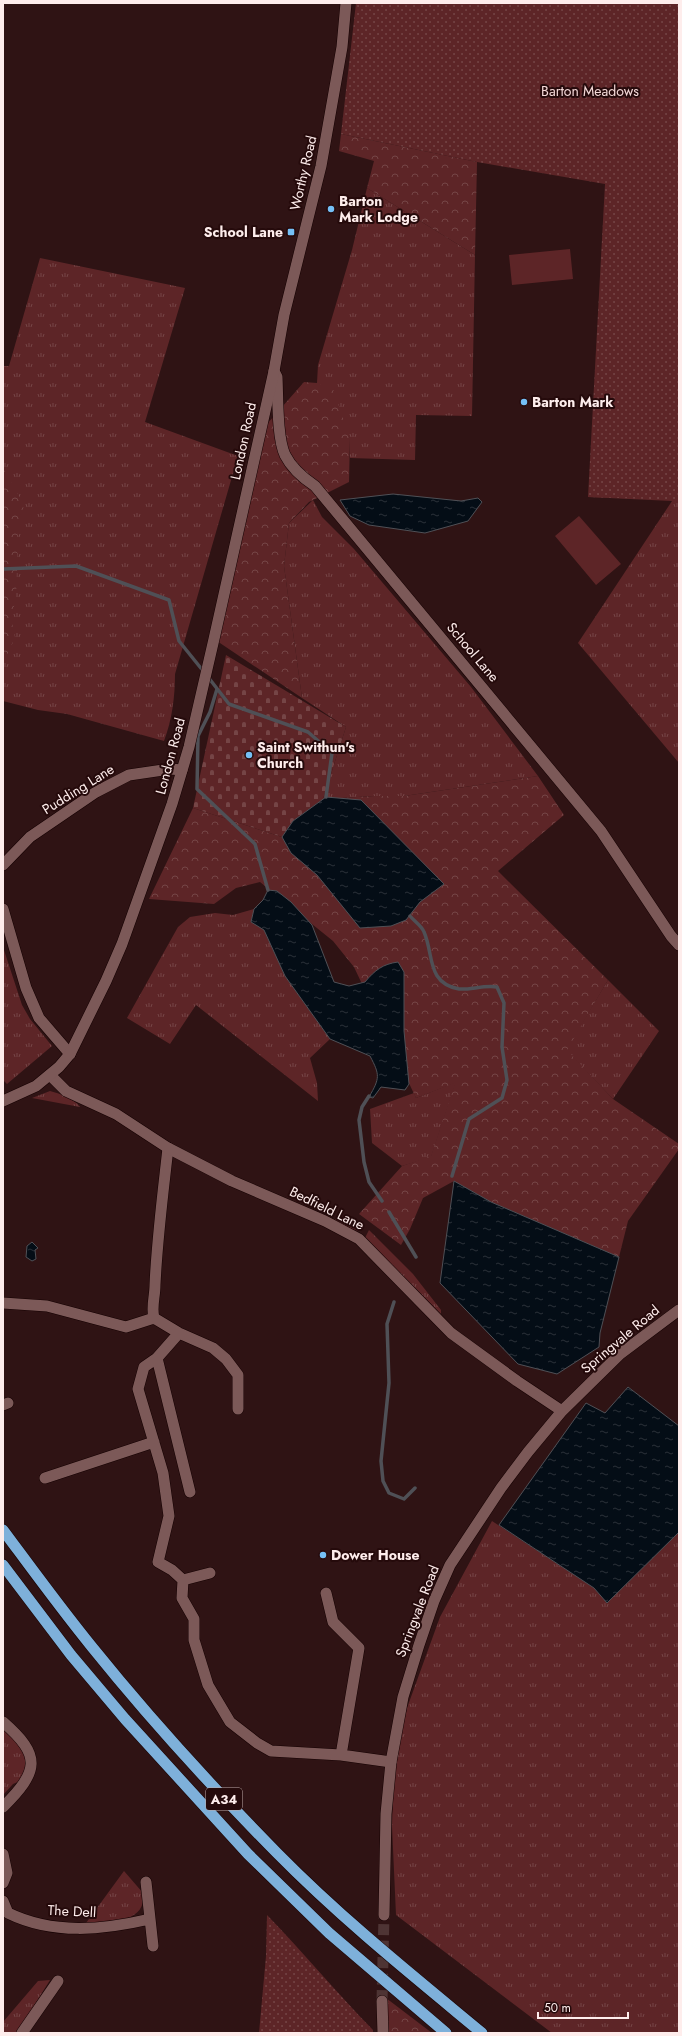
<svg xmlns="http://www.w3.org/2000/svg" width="682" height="2036" font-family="Jost,sans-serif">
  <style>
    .grass { fill: url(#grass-tufts) }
    .forest { fill: url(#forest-crowns) }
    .cemetery { fill: url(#cemetery-stones) }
    .park { fill: url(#park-dots) }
    .pitch { fill: #5d2527 }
    .water { fill: url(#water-ripples); stroke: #4f5056 }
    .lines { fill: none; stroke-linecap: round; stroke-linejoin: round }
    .stream { stroke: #4f5056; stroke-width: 3.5 }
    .tertiary-tunnel { stroke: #4e3434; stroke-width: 11; stroke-dasharray: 11 5.5; stroke-linecap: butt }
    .minor-casing { stroke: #150102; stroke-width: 12 }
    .tertiary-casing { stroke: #150102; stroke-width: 12 }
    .secondary-casing { stroke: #150102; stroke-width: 12 }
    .trunk-casing { stroke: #150102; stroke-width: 12 }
    .minor { stroke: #7c5958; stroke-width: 11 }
    .tertiary { stroke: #7c5958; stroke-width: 11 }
    .secondary { stroke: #7c5958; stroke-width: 11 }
    .trunk { stroke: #7eb0da; stroke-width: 11 }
    .poi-dot { fill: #75c0f6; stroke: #250a0b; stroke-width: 1.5 }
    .labels { text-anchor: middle; stroke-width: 4; stroke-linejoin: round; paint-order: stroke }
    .shield { fill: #250a0b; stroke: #bda9a8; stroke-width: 1 }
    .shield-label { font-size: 13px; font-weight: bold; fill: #feedec }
    .park-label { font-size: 14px; fill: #f4d9d8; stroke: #250a0b }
    .street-label { font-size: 14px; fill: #feedec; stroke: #250a0b }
    .poi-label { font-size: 14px; font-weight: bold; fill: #feedec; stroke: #250a0b; text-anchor: start }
  </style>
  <defs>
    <pattern id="grass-tufts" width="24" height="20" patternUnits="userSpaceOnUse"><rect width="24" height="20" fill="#5d2527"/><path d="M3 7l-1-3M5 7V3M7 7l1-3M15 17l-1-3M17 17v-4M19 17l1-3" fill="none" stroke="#754546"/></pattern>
    <pattern id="forest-crowns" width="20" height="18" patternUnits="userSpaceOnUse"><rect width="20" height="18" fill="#5d2527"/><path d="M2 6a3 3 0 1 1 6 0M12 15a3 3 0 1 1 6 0" fill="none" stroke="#754546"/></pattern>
    <pattern id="cemetery-stones" width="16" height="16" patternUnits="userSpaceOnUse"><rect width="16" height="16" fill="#5d2527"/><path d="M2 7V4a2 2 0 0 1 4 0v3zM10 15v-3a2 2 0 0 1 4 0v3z" fill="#754546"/></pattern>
    <pattern id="park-dots" width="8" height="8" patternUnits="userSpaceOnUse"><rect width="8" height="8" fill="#5d2527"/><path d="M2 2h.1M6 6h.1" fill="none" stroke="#754546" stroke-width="1.8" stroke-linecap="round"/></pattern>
    <pattern id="water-ripples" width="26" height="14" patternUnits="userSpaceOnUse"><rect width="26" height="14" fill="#040d16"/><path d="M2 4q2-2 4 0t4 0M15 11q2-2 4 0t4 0" fill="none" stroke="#2a3138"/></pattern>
  </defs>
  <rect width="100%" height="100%" fill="#2f1314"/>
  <path class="grass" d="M 367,188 L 475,255 L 472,416 L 416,415 L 415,460 L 350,458 L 350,438 L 317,383 L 318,365 L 352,250 Z
    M 679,257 L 679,763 L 578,643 L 672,501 L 588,497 Z
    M 40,258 L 185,288 L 145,422 L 238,456 L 175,674 C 175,697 172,720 164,741 L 67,714 L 38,710 L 3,701 L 3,366 L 9,366 Z
    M 313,500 L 322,517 L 354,549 L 471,687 L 538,776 L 404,796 L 375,796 L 323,799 L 346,727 L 302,698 L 284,566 L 289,523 Z
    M 254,909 L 251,922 L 264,930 L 285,976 L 330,1039 L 310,1058 L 317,1083 L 318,1101 L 196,1005 L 170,1044 L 127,1018 L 178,927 L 190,917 L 215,913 L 233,915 Z
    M 3,947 L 22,1005 L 30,1019 L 52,1046 L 7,1084 L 3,1080 Z
    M 608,980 L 659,1031 L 613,1099 L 566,1050 Z
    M 456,1082 L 431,1157 L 402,1166 L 372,1143 L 370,1109 L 414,1093 L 416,1098 Z
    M 50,1091 C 61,1094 73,1098 80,1107 L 32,1098 Z
    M 337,1218 L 356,1221 L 363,1224 L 358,1231 L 333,1221 Z
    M 369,1230 L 413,1274 L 441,1310 L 441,1314 L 365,1238 Z
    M 492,1521 L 594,1588 L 607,1602 L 679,1532 L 679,2033 L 552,2033 L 396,1915 L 392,1826 L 394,1768 L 407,1708 L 440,1617 Z
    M 3,1730 C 22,1748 33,1754 20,1781 L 13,1784 L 3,1795 Z
    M 124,1871 L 143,1893 C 147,1924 108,1922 86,1923 Z
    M 50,1980 L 17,2033 L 3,2033 L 3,2022 L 38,1981 Z"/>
  <path class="forest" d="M 341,134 L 477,162 L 475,255 L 367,188 L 374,161 L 339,151 Z
    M 304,382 L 317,383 L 333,389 L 350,438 L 349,482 L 309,502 L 289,523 L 284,566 L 302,698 L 214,639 L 260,432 Z
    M 3,468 L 24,505 L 18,526 L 16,599 L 11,617 L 15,638 L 7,655 L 3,655 Z
    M 538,776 L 564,815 L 498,871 L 608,980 L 567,1050 L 613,1099 L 679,1144 L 679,1149 L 628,1221 L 619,1257 L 491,1202 L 454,1181 L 423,1198 L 410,1229 L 401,1245 L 359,1214 L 402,1166 L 431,1156 L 455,1083 L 416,1098 L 354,967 L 333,941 L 260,882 L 236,888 L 214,904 L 149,899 L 193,808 L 282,837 L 323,799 L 375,796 L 404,796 Z
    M 386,1998 L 432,2033 L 389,2033 Z"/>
  <path class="cemetery" d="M 226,655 L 346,727 L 323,799 L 293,821 L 282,837 L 193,808 Z"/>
  <path class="park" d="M 356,3 L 679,3 L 679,500 L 588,497 L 605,184 L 477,162 L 341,134 Z
    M 267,1915 C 303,1952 336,1992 373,2030 L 373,2033 L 259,2033 L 266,1956 Z"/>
  <path class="pitch" d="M 570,249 L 573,279 L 512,285 L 509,255 Z
    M 579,516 L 621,564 L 596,585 L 555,536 Z"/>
  <path class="water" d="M 393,494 L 461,501 L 478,498 L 482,502 L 468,521 L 425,533 L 369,525 L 350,516 L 340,500 Z
    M 326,797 L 361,800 L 444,884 L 420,902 L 406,920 L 391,926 L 360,928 L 317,875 L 291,853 L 282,837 L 293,821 Z
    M 268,890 L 277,891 L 291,902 L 312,925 L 334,982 L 349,986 L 365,982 C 375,970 383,964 398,962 L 404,972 L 404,1031 L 409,1084 L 405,1090 L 381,1087 L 373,1098 L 369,1097 C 380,1078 380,1075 370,1056 L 330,1039 L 285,976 L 264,930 L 251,922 L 254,909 L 263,900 Z
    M 454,1181 L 491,1202 L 619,1257 L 600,1333 L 599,1347 L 557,1374 L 518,1364 L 440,1283 Z
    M 32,1242 L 38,1248 L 35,1250 L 36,1259 L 32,1261 L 26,1257 L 27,1246 Z
    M 628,1387 L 679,1426 L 679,1532 L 607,1603 L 594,1588 L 499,1525 L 586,1403 L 605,1413 Z"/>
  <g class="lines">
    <path class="stream" d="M 3,569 L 76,566 L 169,600 L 179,641 L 204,672
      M 208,677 L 229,704 L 308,732 L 332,753 L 326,797
      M 217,689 L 210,712 L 198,736 L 197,789 L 255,844 L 268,890
      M 410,916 C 414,921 422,926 424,932 C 434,954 426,983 459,989 C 470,990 484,985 497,987 L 504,1003 L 502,1047 L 507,1080 L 502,1098 L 469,1119 L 452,1176
      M 369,1096 L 362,1107 L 359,1120 L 364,1162 L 369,1182 L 382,1201
      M 389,1212 L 416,1257
      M 394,1302 L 387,1324 L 389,1383 L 381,1461 L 383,1481 L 389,1493 L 404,1499 L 415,1488"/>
    <path class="tertiary-tunnel" d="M 382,2001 L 384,1915"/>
    <defs>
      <path id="minor" d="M 274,371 L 277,377 C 278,397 277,438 285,455 C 292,469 303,478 315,486 L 601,831 L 671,936 L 679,945
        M 3,865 L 30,837 L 96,792 L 129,775 L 170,769 L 182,770
        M 3,909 L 26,988 L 39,1018 L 70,1054
        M 3,1303 L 47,1306 L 126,1327 L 154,1318 L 179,1333 L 213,1348 L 226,1359 L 238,1375 L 238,1409
        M 154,1318 C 151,1307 155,1297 155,1285 C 157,1239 163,1193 168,1148
        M 179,1333 L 157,1358 L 144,1367 L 138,1389 L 163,1473 L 169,1516 L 158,1562 L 172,1570 L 183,1580
        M 157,1358 L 190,1492
        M 3,1405 L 8,1403
        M 45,1478 L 154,1442
        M 210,1573 L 183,1580 L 182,1598 L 194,1619 L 194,1640 L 208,1685 L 230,1722 L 257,1743 L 271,1751 L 341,1755 L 391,1762
        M 326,1593 L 333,1622 L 359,1648 L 341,1755
        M 3,1722 C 42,1756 39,1771 3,1807
        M 3,1854 L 7,1873 L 3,1883
        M 146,1882 L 153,1946
        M 3,1901 L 8,1913 C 53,1935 103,1930 150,1919
        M 22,2033 L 58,1981"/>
      <path id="tertiary" d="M 50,1075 L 66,1091 L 116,1114 L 168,1148 L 232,1181 L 325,1221 L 359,1239 L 451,1333 L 517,1381 L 562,1411
        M 384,1915 L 386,1814 L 391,1762 L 403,1697 L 419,1645 L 434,1601 L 450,1565 L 501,1488 L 528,1452 L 562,1411 L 620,1354 L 679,1310
        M 382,2001 L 383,2033"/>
      <path id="secondary" d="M 3,1101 L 36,1086 L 59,1067 L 70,1054 L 106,981 L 122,944 L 172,804 L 189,747 L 214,639 L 274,371 L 284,315 L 321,166 L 342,47 L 346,3"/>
      <path id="trunk" d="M 3,1530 C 32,1569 61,1609 92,1647 C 150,1719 212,1787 277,1853 C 341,1918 412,1975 482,2033
        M 3,1565 L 71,1655 L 125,1719 L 248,1854 L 329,1933 L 446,2033"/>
    </defs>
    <use href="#minor" class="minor-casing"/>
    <use href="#tertiary" class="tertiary-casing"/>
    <use href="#secondary" class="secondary-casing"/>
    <use href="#trunk" class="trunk-casing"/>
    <use href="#minor" class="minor"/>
    <use href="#tertiary" class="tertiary"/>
    <use href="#secondary" class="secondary"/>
    <use href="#trunk" class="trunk"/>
  </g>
  <g class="poi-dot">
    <circle cx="331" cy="209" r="4"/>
    <rect x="287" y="228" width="8" height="8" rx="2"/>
    <circle cx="524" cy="402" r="4"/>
    <circle cx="249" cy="755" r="4"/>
    <circle cx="323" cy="1555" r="4"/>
  </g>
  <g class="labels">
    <rect class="shield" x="206" y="1788" width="36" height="22" rx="3"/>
    <g class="shield-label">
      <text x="224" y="1804">A34</text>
    </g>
    <g class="park-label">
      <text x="590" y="96">Barton Meadows</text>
    </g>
    <g class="street-label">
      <text transform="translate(303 173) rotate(-77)" y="5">Worthy Road</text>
      <text transform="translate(243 441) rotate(-78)" y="5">London Road</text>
      <text transform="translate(473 652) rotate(50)" y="5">School Lane</text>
      <text transform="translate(170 756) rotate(-75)" y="5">London Road</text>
      <text transform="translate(78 789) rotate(-32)" y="5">Pudding Lane</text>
      <text transform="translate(327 1208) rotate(26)" y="5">Bedfield Lane</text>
      <text transform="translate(620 1339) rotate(-40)" y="5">Springvale Road</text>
      <text transform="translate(417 1611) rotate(-69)" y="5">Springvale Road</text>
      <text transform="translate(72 1911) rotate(3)" y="5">The Dell</text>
    </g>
    <g class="poi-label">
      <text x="339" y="206">Barton<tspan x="339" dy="16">Mark Lodge</tspan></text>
      <text x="283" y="237" text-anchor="end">School Lane</text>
      <text x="532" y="407">Barton Mark</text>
      <text x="257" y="752">Saint Swithun's<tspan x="257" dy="16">Church</tspan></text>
      <text x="331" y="1560">Dower House</text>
    </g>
  </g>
  <rect width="682" height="2036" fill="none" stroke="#feedec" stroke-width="8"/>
  <path d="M538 2012v6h90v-6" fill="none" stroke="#feedec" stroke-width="2"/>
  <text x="544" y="2012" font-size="12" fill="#feedec" stroke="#250a0b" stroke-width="3" paint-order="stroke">50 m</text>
</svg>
